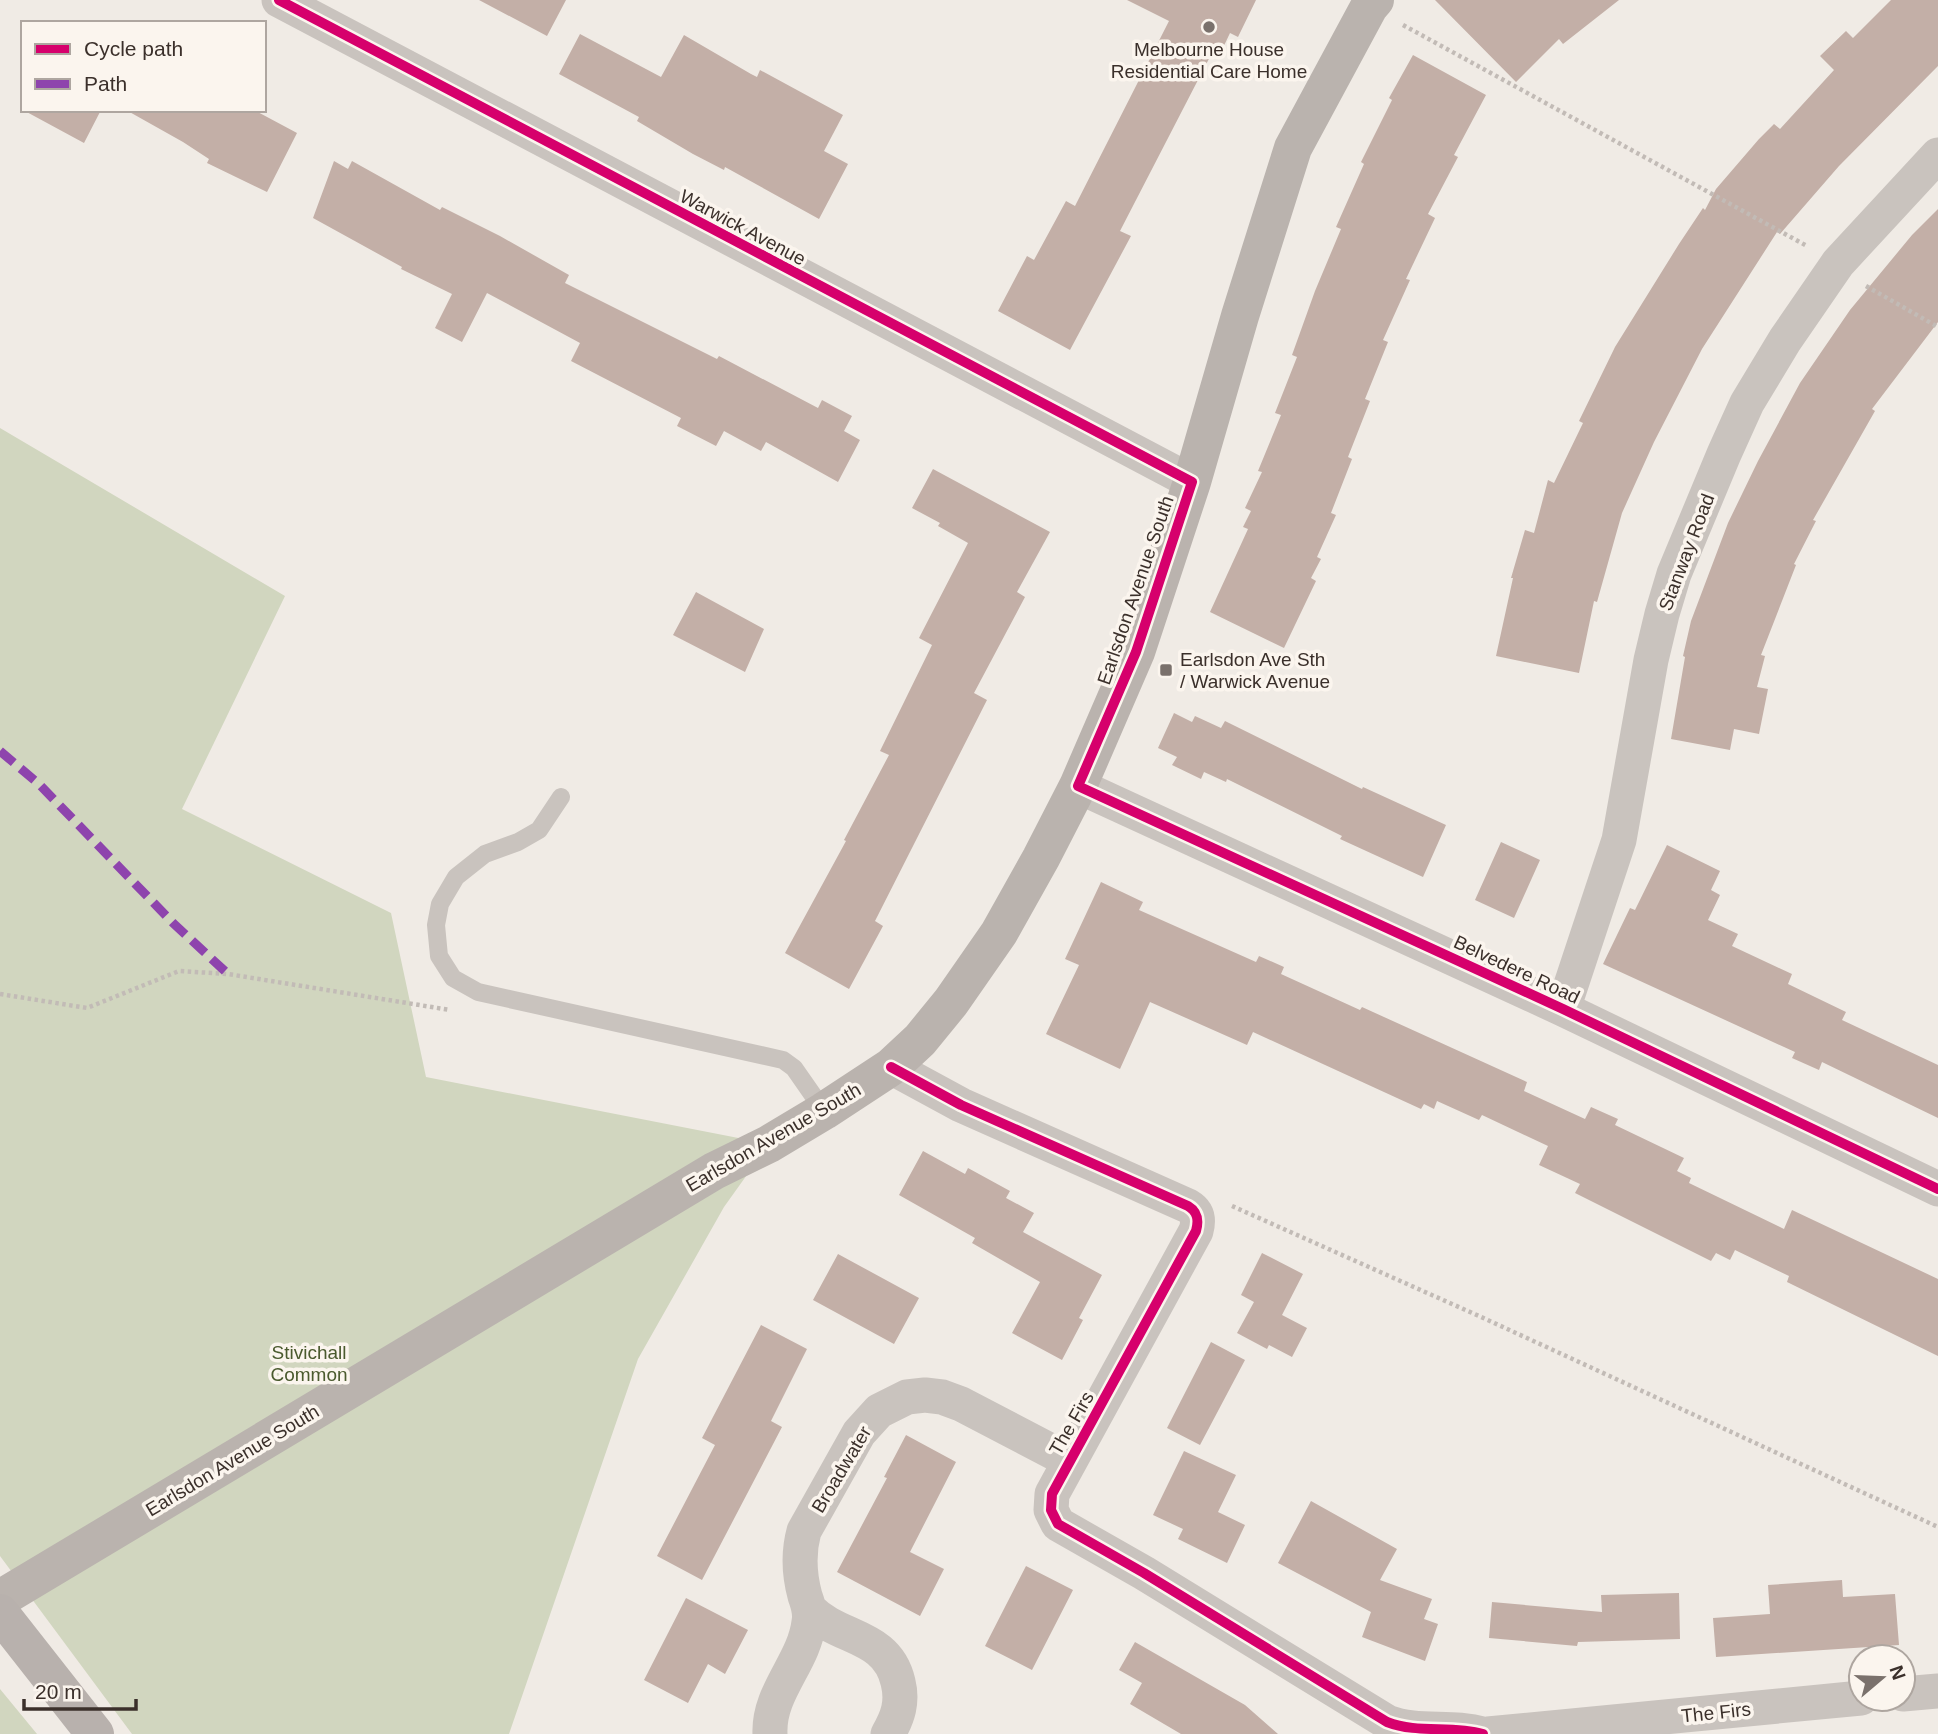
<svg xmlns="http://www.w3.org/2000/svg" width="1938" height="1734" font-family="Helvetica,sans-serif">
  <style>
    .green { fill: #d1d6bf }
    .building { fill: #c3afa7 }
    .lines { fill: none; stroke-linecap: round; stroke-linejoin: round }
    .path { stroke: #c2bbb6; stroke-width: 4.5; stroke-dasharray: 3.5 3.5; stroke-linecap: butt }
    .service { stroke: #c9c3be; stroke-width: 18 }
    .minor { stroke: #c9c3be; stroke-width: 35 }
    .secondary { stroke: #bab3ae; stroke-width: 38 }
    .primary { stroke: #b8b1ad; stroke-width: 38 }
    .quiet { stroke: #8e44ad; stroke-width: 9; stroke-dasharray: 18 9; stroke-linecap: butt }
    .cycleway-casing { stroke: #fbf5ee; stroke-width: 15 }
    .cycleway { stroke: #d6006c; stroke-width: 10 }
    .poi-dot { fill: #7a716c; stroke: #fbf5ee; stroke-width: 2.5 }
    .labels { text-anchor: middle; stroke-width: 7; stroke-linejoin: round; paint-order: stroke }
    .poi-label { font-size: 19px; fill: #3b302b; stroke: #fbf5ee }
    .street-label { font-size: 19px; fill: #3b302b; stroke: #fbf5ee }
    .park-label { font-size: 19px; fill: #4a5a2e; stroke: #fbf5ee }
  </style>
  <rect width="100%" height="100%" fill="#f0ebe5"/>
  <path class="green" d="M 0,428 L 285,596 L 182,809 L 391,913 L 426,1077 L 769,1144 L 724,1207 L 638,1359 L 509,1734 L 132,1734 L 0,1556 Z
    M 0,1689 L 37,1734 L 0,1734 Z"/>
  <path class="building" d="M 479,0 L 566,0 L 547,36 Z
    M 1127,0 L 1256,0 L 1238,37 L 1230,33 L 1221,52 L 1214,49 L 1120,231 L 1131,236 L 1070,350 L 998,311 L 1027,256 L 1034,260 L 1066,201 L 1075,206 L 1169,21 Z
    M 1435,0 L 1619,0 L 1563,44 L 1559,39 L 1516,82 Z
    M 1891,0 L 1938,0 L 1938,66 L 1839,166 L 1780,234 L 1777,232 L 1702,349 L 1654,442 L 1622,513 L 1597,602 L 1594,601 L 1579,673 L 1496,656 L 1513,578 L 1511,578 L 1525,530 L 1534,533 L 1548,480 L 1554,483 L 1583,423 L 1579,421 L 1615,347 L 1679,244 L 1703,208 L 1705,210 L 1716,189 L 1759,139 L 1774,124 L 1780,129 L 1834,70 L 1820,56 L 1846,31 L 1853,38 Z
    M 580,34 L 661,77 L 684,35 L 751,74 L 757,77 L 760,70 L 843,115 L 824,151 L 848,164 L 819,219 L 725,167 L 724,170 L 693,154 L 637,121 L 639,117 L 559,74 Z
    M 1413,55 L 1486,95 L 1454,155 L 1458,157 L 1428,214 L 1435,218 L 1406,279 L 1410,280 L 1383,340 L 1388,342 L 1365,399 L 1370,401 L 1348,457 L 1352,459 L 1331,513 L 1336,515 L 1317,557 L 1321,559 L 1311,578 L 1316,581 L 1284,648 L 1210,612 L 1248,529 L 1243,527 L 1251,511 L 1245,508 L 1262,472 L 1258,471 L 1281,415 L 1275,413 L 1297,357 L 1292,355 L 1315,291 L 1341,229 L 1336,227 L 1364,164 L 1361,162 L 1392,100 L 1389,98 Z
    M 23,110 L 101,110 L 84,143 Z
    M 126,110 L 254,110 L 297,133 L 267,192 L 207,163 L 209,159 L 183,142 Z
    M 334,161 L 348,169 L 352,161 L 440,210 L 442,207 L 500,236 L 569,275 L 565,283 L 717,359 L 719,356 L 818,408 L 822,400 L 852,416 L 844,431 L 860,440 L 838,482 L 766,442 L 761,451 L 724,431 L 716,446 L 677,426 L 681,418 L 571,361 L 580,343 L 487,293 L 462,342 L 435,328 L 452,294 L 401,269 L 402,267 L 313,218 Z
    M 1938,209 L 1938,322 L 1872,409 L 1875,411 L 1813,520 L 1816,521 L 1794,564 L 1796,565 L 1761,655 L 1765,656 L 1757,687 L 1768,689 L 1759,734 L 1734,729 L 1730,750 L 1671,739 L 1685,657 L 1683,656 L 1691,621 L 1728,523 L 1758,461 L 1800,383 L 1850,310 L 1912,235 Z
    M 933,469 L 1050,532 L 1017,592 L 1025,597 L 974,693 L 987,700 L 875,921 L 883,926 L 849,989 L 785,953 L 846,841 L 844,840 L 889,755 L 880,751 L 932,645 L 919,638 L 968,543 L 938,526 L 940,523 L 912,508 Z
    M 696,592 L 764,629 L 745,672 L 673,635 Z
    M 1174,713 L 1192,722 L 1195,716 L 1221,728 L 1225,721 L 1362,789 L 1363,787 L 1446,825 L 1423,877 L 1340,839 L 1342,836 L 1227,779 L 1226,782 L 1204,772 L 1201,779 L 1172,765 L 1177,757 L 1158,748 Z
    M 1501,842 L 1540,860 L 1514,918 L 1475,900 Z
    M 1667,845 L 1720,871 L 1711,890 L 1720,895 L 1708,920 L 1738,934 L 1732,946 L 1792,974 L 1788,984 L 1846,1012 L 1842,1020 L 1938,1065 L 1938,1118 L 1822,1062 L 1819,1070 L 1792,1058 L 1795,1052 L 1603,964 L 1630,908 L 1635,910 Z
    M 1101,882 L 1143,902 L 1139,910 L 1256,962 L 1259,956 L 1284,967 L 1281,974 L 1360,1010 L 1362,1007 L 1527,1082 L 1524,1091 L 1585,1119 L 1591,1107 L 1618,1119 L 1615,1125 L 1684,1158 L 1677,1171 L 1691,1178 L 1689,1183 L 1784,1229 L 1792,1210 L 1938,1279 L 1938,1356 L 1787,1282 L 1789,1276 L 1735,1250 L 1730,1260 L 1716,1253 L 1711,1261 L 1575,1193 L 1580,1184 L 1539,1165 L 1548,1146 L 1482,1115 L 1479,1120 L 1437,1101 L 1434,1109 L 1424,1104 L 1421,1109 L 1253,1032 L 1247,1045 L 1150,1002 L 1120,1069 L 1046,1034 L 1079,965 L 1065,959 Z
    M 923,1151 L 965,1174 L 968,1168 L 1010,1191 L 1006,1198 L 1034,1213 L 1023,1232 L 1102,1275 L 1079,1318 L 1083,1320 L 1062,1360 L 1012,1333 L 1040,1282 L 972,1243 L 975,1238 L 899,1195 Z
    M 1262,1253 L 1303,1274 L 1282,1315 L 1307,1328 L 1292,1357 L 1269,1345 L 1267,1349 L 1237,1333 L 1254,1302 L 1241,1295 Z
    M 838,1254 L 919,1298 L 894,1344 L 813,1300 Z
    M 761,1325 L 807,1349 L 771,1421 L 782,1427 L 702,1580 L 657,1556 L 715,1445 L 702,1438 Z
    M 1211,1342 L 1245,1360 L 1200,1445 L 1167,1428 Z
    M 906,1435 L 956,1462 L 910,1552 L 944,1569 L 920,1616 L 837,1572 L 887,1478 L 884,1477 Z
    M 1184,1451 L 1236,1475 L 1218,1512 L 1245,1525 L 1227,1563 L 1178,1539 L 1183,1529 L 1153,1515 Z
    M 1311,1501 L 1397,1549 L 1380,1580 L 1432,1599 L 1424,1619 L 1438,1624 L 1425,1661 L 1362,1637 L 1371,1612 L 1278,1563 Z
    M 1026,1566 L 1073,1590 L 1032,1670 L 985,1646 Z
    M 1842,1580 L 1843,1597 L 1895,1594 L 1899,1645 L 1716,1657 L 1713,1618 L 1770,1614 L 1768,1585 Z
    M 1679,1593 L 1680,1639 L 1578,1642 L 1577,1646 L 1489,1638 L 1492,1602 L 1602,1612 L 1601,1595 Z
    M 686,1598 L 748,1630 L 725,1674 L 708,1664 L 688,1703 L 644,1680 Z
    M 1135,1642 L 1245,1705 L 1278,1734 L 1181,1734 L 1130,1704 L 1142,1683 L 1119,1670 Z"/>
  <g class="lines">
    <path class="path" d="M 1403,25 L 1807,246
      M 1866,286 L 1938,327
      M 0,994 L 87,1008 L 179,971 L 228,974 L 450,1010
      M 1232,1206 L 1479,1316 L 1938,1527"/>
    <path class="service" d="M 561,797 L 539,830 L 518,842 L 485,854 L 456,877 L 440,904 L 436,925 L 439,956 L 453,978 L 478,992 L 783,1060 L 794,1068 L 824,1111"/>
    <path class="minor" d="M 279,0 L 1192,482
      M 1078,786 L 1563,1009 L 1938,1189
      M 1563,1009 L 1619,840 L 1651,660 L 1662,614 L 1674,574 L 1724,454 L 1747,403 L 1785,340 L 1838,263 L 1938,155
      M 891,1067 L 961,1105 L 1188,1206 C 1198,1212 1199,1220 1196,1231 L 1052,1494 L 1051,1510 L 1058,1524 L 1144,1573 L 1387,1722 C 1418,1734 1451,1725 1483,1734
      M 810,1610 C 839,1640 887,1634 898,1682 C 903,1702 898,1717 888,1734
      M 1903,1694 L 1938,1691
      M 770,1734 C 768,1692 804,1663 809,1622 C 811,1612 808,1605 805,1596 C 799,1574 798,1553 804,1531 L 859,1433 L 879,1411 L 907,1397 L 925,1395 L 942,1397 L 961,1404 L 1070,1461
      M 1488,1734 L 1861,1698"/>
    <path class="secondary" d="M 0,1599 L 714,1171 L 769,1144 L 824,1111 L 891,1067 L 920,1040 L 951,1002 L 999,933 L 1041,858 L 1078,786 L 1136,652 L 1192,482 L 1240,316 L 1293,148 L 1369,7 L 1375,0"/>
    <path class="primary" d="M 0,1613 L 95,1734"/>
    <path class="quiet" d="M 0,751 L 39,784 L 173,923 L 228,974"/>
    <defs>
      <path id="cycleway" d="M 279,0 L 1192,482 L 1136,652 L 1078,786 L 1563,1009 L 1938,1189
        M 891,1067 L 961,1105 L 1188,1206 C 1198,1212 1199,1220 1196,1231 L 1052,1494 L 1051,1510 L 1058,1524 L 1144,1573 L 1387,1722 C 1418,1734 1451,1725 1483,1734"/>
    </defs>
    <use href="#cycleway" class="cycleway-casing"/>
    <use href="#cycleway" class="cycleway"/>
  </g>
  <g class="poi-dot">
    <circle cx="1209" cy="27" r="7"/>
    <rect x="1159" y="663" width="14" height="14" rx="3.5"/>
  </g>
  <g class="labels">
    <g class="poi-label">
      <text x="1209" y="56">Melbourne House<tspan x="1209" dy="22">Residential Care Home</tspan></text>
      <text x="1180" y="666" text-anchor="start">Earlsdon Ave Sth<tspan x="1180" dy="22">/ Warwick Avenue</tspan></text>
    </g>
    <g class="street-label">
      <text transform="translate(743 227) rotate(28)" y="7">Warwick Avenue</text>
      <text transform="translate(1686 552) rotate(-69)" y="7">Stanway Road</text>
      <text transform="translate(1135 590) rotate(-71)" y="7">Earlsdon Avenue South</text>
      <text transform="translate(1517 969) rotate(25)" y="7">Belvedere Road</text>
      <text transform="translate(773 1137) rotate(-30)" y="7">Earlsdon Avenue South</text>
      <text transform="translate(1071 1423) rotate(-60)" y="7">The Firs</text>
      <text transform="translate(232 1460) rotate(-31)" y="7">Earlsdon Avenue South</text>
      <text transform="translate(841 1469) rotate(-59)" y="7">Broadwater</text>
      <text transform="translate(1716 1712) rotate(-6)" y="7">The Firs</text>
    </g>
    <g class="park-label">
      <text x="309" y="1359">Stivichall<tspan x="309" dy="22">Common</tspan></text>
    </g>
  </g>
  <rect x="21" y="21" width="245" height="91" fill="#fbf5ee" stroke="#aea6a0" stroke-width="2"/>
  <rect x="35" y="44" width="35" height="10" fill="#d6006c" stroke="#aea6a0" stroke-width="2"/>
  <text x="84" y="56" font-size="21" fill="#3b302b">Cycle path</text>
  <rect x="35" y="79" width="35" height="10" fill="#8e44ad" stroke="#aea6a0" stroke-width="2"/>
  <text x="84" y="91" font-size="21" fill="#3b302b">Path</text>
  <g transform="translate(1882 1678) rotate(71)"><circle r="33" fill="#fbf5ee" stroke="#aea6a0" stroke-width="2"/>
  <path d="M0-5L12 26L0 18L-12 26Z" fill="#7a716c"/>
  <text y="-10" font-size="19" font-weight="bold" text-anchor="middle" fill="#3b302b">N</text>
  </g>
  <path d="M24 1699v10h112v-10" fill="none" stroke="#3b302b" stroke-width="3.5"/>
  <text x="35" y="1699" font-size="21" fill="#3b302b" stroke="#fbf5ee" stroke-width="5" paint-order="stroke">20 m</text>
</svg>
